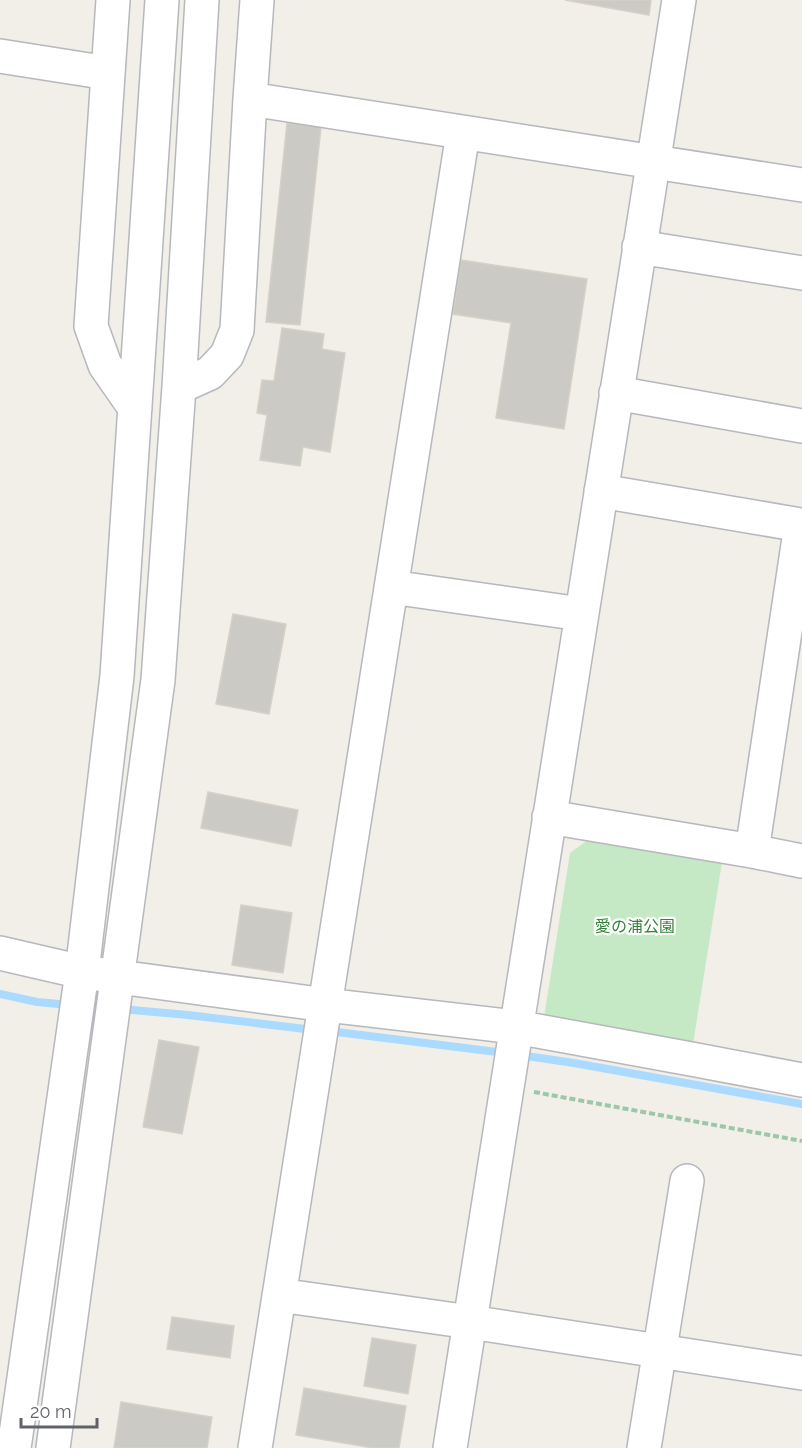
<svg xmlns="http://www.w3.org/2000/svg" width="802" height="1448" font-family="Raleway,'Noto Sans JP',sans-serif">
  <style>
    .green { fill: #c5e8c5 }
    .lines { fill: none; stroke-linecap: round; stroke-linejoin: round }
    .stream { stroke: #aadaff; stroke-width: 8 }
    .building { fill: #cccac5; stroke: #d6d1c6; stroke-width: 1.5 }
    .minor-casing { stroke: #b5b8bc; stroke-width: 36 }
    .path { stroke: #9cc7a9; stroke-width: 4; stroke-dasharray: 6 3; stroke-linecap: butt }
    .minor { stroke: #fff; stroke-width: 33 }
    .labels { text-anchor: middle; stroke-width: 4.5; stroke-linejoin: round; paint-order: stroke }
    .park-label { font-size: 16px; fill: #348238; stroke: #fff }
  </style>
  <rect width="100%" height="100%" fill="#f1efe8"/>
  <path class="green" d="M 588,840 L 722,862 L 692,1050 L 543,1024 L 570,853 Z"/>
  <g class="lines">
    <path class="stream" d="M 0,994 L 37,1002 L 70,1005
      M 121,1009 L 188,1015 L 314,1030
      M 329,1031 L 505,1053
      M 520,1055 L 574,1063 L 802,1104"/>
  </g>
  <path class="building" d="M 565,0 L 651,0 L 649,15 Z
    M 287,123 L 321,127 L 300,325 L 266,322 Z
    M 461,260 L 587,279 L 564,429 L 496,418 L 511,323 L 453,314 Z
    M 282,328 L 324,334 L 322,349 L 345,353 L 330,452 L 303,447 L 300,466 L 260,460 L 267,415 L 257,413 L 262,380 L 274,381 Z
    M 233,614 L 286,624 L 269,714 L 216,704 Z
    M 208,792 L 298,810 L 291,846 L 201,828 Z
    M 241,905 L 292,913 L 283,973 L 232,965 Z
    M 159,1040 L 199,1047 L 182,1134 L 143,1127 Z
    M 172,1317 L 234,1326 L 230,1358 L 167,1349 Z
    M 372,1338 L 416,1345 L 408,1394 L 364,1386 Z
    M 304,1388 L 406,1406 L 399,1448 L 373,1448 L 296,1435 Z
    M 121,1402 L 212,1417 L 207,1448 L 114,1448 Z"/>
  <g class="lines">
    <defs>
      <path id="minor" d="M 113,0 L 91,326 L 105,365 L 135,408
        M 0,56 L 108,73
        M 250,99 L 802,185
        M 639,247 L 802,273
        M 179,387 L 210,373 L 227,355 L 237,330 L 250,99 L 257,0
        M 616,393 L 802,426
        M 601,491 L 801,525 L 752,851
        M 391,587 L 581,614
        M 549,817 L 752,851 L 802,861
        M 0,953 L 82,972 L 326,1005 L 516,1027 L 691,1059 L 802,1080
        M 279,1295 L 470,1322 L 802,1373
        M 14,1448 L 82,972 L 117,676 L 162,0
        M 53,1448 L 158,680 L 179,387 L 202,0
        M 255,1448 L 463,133
        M 450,1448 L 679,0
        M 644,1448 L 687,1181"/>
    </defs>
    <use href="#minor" class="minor-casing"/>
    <path class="path" d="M 534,1092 L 802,1141"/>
    <use href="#minor" class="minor"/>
  </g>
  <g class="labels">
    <g class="park-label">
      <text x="635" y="932">愛の浦公園</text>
    </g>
  </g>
  <path d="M21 1418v9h76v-9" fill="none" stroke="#5f6368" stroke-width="3"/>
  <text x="30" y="1418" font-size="18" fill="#5f6368" stroke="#ffffff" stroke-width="4.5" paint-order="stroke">20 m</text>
</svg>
